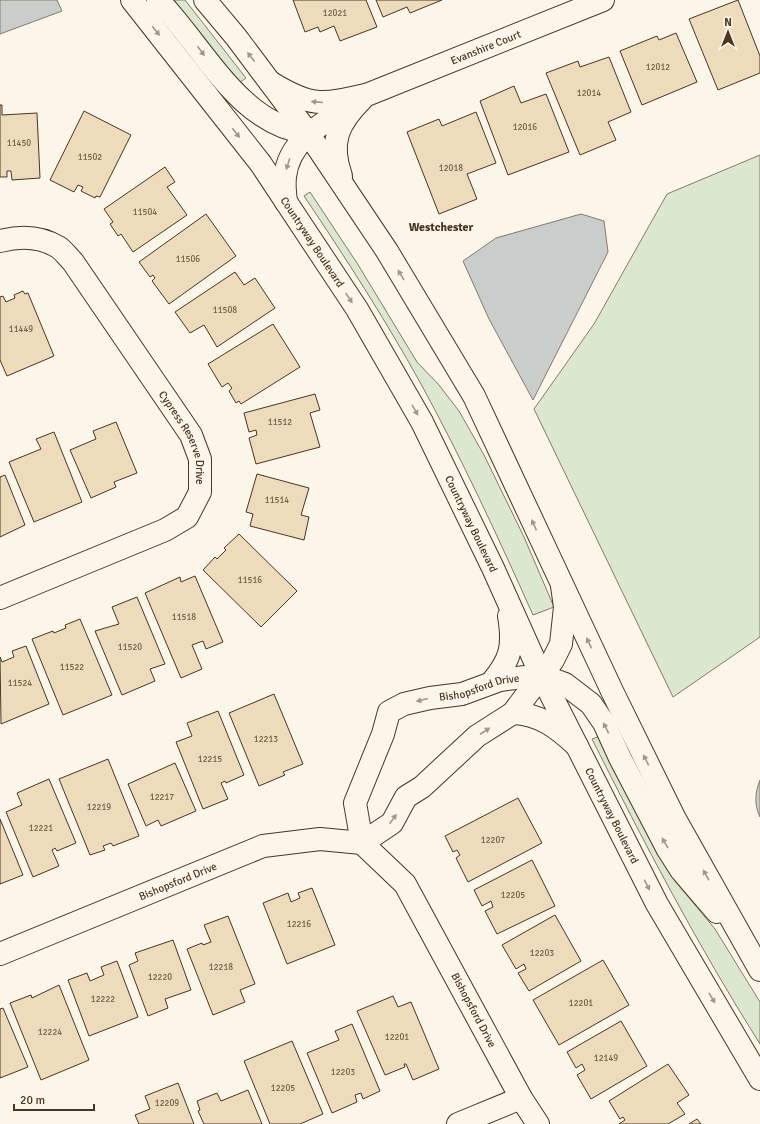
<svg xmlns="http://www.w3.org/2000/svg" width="760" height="1124" font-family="Signika,sans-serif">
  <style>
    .green { fill: #dce7d0; stroke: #887966 }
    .water { fill: #c9cecd; stroke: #887966 }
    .building { fill: #ecdcbc; stroke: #4a3520 }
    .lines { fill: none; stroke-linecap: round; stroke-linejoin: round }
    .street-casing { stroke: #4a3520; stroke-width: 24 }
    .secondary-casing { stroke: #4a3520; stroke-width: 24 }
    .street { stroke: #fbf6e9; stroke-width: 22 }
    .secondary { stroke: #fbf6e9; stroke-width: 22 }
    .oneway { fill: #a29684 }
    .labels { text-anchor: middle; stroke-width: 3; stroke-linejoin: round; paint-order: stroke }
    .number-label { font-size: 9px; fill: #725f47 }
    .street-label { font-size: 11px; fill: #4a3520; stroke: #fbf6e9 }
    .neighbourhood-label { font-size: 12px; font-weight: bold; fill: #4a3520; stroke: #fbf6e9 }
  </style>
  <rect width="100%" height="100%" fill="#fbf6e9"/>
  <path class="green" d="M 174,0 L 185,0 L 246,78 L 239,83 Z
    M 760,155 L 760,637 L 673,697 L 534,409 L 594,324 L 667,194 Z
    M 310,192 L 357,263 L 417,362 L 439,385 L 459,411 L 484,455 L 524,537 L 554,607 L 533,615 C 498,537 462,459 421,384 C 385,319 345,257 304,196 Z
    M 600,736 L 674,880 L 715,929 L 760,1002 L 760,1044 C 698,946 644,843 592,739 Z"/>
  <path class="water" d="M 0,0 L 57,0 L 62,11 L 0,34 Z
    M 581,214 L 604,221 L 608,252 L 533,400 L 489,319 L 463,261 L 496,238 Z
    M 760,780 L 760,817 C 754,804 755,793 760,780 Z"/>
  <path class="building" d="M 293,0 L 366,0 L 377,27 L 340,41 L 334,26 L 320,32 L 318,27 L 305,32 Z
    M 376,0 L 442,0 L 410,13 L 407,7 L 383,17 Z
    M 738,0 L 760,56 L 760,73 L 718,90 L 689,19 Z
    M 676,33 L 697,82 L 642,105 L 620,51 L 657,36 L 659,40 Z
    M 609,57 L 631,112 L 608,122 L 616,140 L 580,155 L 546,73 L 578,61 L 580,67 Z
    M 514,86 L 521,103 L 546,94 L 569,152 L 508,175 L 480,101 Z
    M 0,105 L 2,105 L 2,115 L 37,113 L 40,178 L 12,180 L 11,171 L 7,171 L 7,177 L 0,177 Z
    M 84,111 L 131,135 L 100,197 L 96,196 L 95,198 L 81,191 L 83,187 L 78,185 L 74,192 L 50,180 Z
    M 476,112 L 496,163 L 467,174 L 477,199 L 439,214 L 407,132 L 439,119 L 442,126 Z
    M 165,167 L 175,182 L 167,187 L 187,215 L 133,252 L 121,234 L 118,236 L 110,224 L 113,222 L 104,209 Z
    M 206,214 L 236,256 L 169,304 L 152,281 L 155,278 L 153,275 L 150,277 L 139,262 Z
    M 235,272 L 244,285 L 255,278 L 275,308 L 217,347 L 204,325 L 190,333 L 175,312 Z
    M 23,291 L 25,294 L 28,293 L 54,356 L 7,376 L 0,360 L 0,297 L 3,296 L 6,302 L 15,298 L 14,295 Z
    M 273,324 L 300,367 L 241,404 L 239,401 L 236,403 L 229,391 L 232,388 L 228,383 L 222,387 L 208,364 Z
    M 315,394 L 320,410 L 310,413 L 320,447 L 256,464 L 249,438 L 257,435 L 256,430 L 249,432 L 244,413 Z
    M 116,422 L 137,473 L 114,482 L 116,487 L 91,498 L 70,450 L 96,439 L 93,431 Z
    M 54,432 L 82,502 L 34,522 L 9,462 L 41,449 L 36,439 Z
    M 257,474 L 309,488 L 301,515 L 309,517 L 304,540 L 250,526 L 253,514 L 246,512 Z
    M 5,475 L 25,525 L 0,537 L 0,477 Z
    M 239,534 L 297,591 L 261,627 L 203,570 L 215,557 L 217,559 L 226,550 L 224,548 Z
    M 195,576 L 223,642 L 206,649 L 203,641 L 192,645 L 202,669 L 181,678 L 145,593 L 180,577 L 181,582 Z
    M 137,597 L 165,664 L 150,669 L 155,681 L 122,695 L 95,631 L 119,624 L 112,607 Z
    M 80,619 L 112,695 L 63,715 L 32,639 L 53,631 L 54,633 L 66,628 L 65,625 Z
    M 26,646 L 49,704 L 1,724 L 0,657 L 2,662 L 14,657 L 12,651 Z
    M 274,694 L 303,764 L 283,772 L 285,775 L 259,786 L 229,713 Z
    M 218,711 L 244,775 L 226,783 L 225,781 L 221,783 L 228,799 L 203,809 L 176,742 L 192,736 L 187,723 Z
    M 108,759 L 139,836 L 113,846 L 111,843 L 103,846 L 105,850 L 90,855 L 59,779 Z
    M 175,763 L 196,811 L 161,826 L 158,820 L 146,826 L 128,784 Z
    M 49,779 L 76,843 L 57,851 L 55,848 L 52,850 L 59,866 L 33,877 L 6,812 L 22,805 L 17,793 Z
    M 518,798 L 542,843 L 468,882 L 456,858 L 460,855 L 457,850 L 453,852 L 445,836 Z
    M 0,819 L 23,875 L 0,884 Z
    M 532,860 L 555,906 L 497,934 L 485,911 L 493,907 L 491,901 L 482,906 L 474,890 Z
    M 312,888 L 335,945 L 287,964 L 263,903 L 288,893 L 291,902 L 300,898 L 298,893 Z
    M 555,915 L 581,961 L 529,991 L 518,973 L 526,969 L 524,964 L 516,969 L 502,945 Z
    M 228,916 L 255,984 L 240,990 L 245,1002 L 213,1015 L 187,949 L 202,943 L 203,945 L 211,942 L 204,925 Z
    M 173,940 L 191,990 L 165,999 L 168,1008 L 148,1016 L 129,965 L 138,961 L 135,953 Z
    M 603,960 L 629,1005 L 559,1045 L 533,1000 Z
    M 117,961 L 138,1017 L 89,1036 L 68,980 L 87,973 L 90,981 L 104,975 L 101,967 Z
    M 59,985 L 89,1060 L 41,1080 L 10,1003 L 31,995 L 32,998 Z
    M 393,996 L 398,1007 L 411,1002 L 439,1069 L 413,1080 L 406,1064 L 404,1064 L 405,1067 L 385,1075 L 357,1011 Z
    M 3,1008 L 28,1067 L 0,1078 L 0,1009 Z
    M 621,1021 L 647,1066 L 591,1099 L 577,1075 L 585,1070 L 582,1064 L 576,1068 L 567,1052 Z
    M 352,1024 L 380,1091 L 363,1099 L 361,1093 L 355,1095 L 357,1102 L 332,1113 L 307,1053 L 339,1040 L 335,1031 Z
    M 292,1041 L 323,1114 L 300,1124 L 270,1124 L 244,1061 Z
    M 668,1064 L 689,1095 L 677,1103 L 685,1114 L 668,1124 L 619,1124 L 625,1120 L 623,1117 L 620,1119 L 609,1101 Z
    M 178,1083 L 194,1124 L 139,1124 L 135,1115 L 150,1109 L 145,1096 Z
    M 248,1090 L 262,1124 L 204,1124 L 198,1111 L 200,1110 L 197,1101 L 217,1093 L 221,1101 Z
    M 697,1119 L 701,1124 L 689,1124 Z"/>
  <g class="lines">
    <defs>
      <g id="street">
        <path id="s1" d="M 270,82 C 312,108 322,105 369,94 L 603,0"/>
        <path d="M 286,202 C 285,194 284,185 285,177 C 289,137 328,121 358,101"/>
        <path id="s2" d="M 0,241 C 19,236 40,236 58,247 C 63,250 68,257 73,262 L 191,435 L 200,459 L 200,492 L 187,517 L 165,530 L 0,598"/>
        <path d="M 513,713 C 540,714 558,728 577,746"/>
        <path id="s3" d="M 0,954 L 263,846 L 320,839 L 362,843 L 392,823 L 406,797 L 422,787 L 477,736 L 513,713 L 553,660 L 561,644 L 565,607 L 562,586"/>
        <path d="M 458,1124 L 521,1098"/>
        <path id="s4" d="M 538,1124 L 521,1098 L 405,884 L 362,843 L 355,803 L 383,734 L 389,712 L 404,704 L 430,698 L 462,694 L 500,680 L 541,675"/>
      </g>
      <g id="secondary">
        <path id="s5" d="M 132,0 L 261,164 L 357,309 L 422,422 L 493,568 L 541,675 L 657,904 L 760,1079"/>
        <path d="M 158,0 C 203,46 239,125 308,133"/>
        <path d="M 205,0 L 236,37 L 308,133 L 387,251 L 474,396 L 613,693 L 675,819 L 760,970"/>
        <path d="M 341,176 C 329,142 338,123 362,99"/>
        <path d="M 541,675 L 565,684 L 591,704 L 604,723 L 620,758 L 667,848 L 681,870 L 717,912"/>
        <path d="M 492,682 C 511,659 514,646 509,616"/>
      </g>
    </defs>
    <use href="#street" class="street-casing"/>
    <use href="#secondary" class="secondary-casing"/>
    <use href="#street" class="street"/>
    <use href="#secondary" class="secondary"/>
  </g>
  <defs><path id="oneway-solid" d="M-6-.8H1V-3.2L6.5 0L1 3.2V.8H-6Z"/></defs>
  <g class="oneway">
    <use href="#oneway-solid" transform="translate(156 31) rotate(52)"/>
    <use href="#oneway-solid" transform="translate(201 51) rotate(53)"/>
    <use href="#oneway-solid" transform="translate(251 57) rotate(-127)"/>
    <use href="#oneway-solid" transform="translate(317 102) rotate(-175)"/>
    <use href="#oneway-solid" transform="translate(236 133) rotate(52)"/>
    <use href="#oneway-solid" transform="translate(288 164) rotate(107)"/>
    <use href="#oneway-solid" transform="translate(401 275) rotate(-121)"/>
    <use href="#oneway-solid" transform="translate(349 298) rotate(56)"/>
    <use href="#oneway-solid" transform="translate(415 410) rotate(60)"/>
    <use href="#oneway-solid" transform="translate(534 525) rotate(-115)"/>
    <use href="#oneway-solid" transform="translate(589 643) rotate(-115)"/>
    <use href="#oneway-solid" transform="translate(422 700) rotate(166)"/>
    <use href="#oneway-solid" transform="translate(606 728) rotate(-116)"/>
    <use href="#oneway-solid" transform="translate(485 731) rotate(-33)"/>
    <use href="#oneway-solid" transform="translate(646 760) rotate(-116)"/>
    <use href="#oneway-solid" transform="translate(393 819) rotate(-54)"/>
    <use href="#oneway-solid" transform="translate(665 843) rotate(-120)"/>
    <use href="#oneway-solid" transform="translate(706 875) rotate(-119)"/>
    <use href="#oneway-solid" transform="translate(647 885) rotate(63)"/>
    <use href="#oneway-solid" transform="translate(712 998) rotate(59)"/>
  </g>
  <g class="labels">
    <g class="number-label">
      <text x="335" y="16">12021</text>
      <text x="658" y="70">12012</text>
      <text x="589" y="96">12014</text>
      <text x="525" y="130">12016</text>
      <text x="19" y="146">11450</text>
      <text x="90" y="160">11502</text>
      <text x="451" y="171">12018</text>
      <text x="145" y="215">11504</text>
      <text x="188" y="262">11506</text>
      <text x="225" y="313">11508</text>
      <text x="21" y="332">11449</text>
      <text x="280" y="425">11512</text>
      <text x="277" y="503">11514</text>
      <text x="250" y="583">11516</text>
      <text x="184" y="620">11518</text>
      <text x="130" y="650">11520</text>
      <text x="72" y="670">11522</text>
      <text x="20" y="686">11524</text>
      <text x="266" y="742">12213</text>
      <text x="210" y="762">12215</text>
      <text x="162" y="800">12217</text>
      <text x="99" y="810">12219</text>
      <text x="41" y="831">12221</text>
      <text x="493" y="843">12207</text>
      <text x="513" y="898">12205</text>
      <text x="299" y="927">12216</text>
      <text x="542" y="956">12203</text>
      <text x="221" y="970">12218</text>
      <text x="160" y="980">12220</text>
      <text x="103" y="1002">12222</text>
      <text x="581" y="1006">12201</text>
      <text x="50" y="1035">12224</text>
      <text x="397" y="1040">12201</text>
      <text x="606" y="1061">12149</text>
      <text x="343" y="1075">12203</text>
      <text x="283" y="1091">12205</text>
      <text x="167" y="1106">12209</text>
    </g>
    <g class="street-label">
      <text dy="4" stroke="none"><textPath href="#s1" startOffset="230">Evanshire Court</textPath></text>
      <text dy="4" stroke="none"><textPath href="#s5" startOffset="302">Countryway Boulevard</textPath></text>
      <text dy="4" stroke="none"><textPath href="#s2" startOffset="290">Cypress Reserve Drive</textPath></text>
      <text dy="4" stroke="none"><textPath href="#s5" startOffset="626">Countryway Boulevard</textPath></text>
      <text dy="4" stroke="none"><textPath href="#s4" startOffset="566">Bishopsford Drive</textPath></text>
      <text dy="4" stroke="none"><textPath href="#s5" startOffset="950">Countryway Boulevard</textPath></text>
      <text dy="4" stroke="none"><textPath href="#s3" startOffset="192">Bishopsford Drive</textPath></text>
      <text transform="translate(474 1010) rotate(62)" y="4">Bishopsford Drive</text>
    </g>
    <g class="neighbourhood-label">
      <text x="441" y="231">Westchester</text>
    </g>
  </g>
  <g transform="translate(728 32)" stroke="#fbf6e9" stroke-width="3" paint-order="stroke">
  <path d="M0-3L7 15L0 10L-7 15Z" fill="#4a3520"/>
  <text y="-6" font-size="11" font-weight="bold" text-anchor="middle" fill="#4a3520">N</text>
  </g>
  <path d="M14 1104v6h80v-6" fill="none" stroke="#4a3520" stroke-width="2"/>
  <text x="20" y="1104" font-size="12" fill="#4a3520" stroke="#fbf6e9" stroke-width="3" paint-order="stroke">20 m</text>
</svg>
